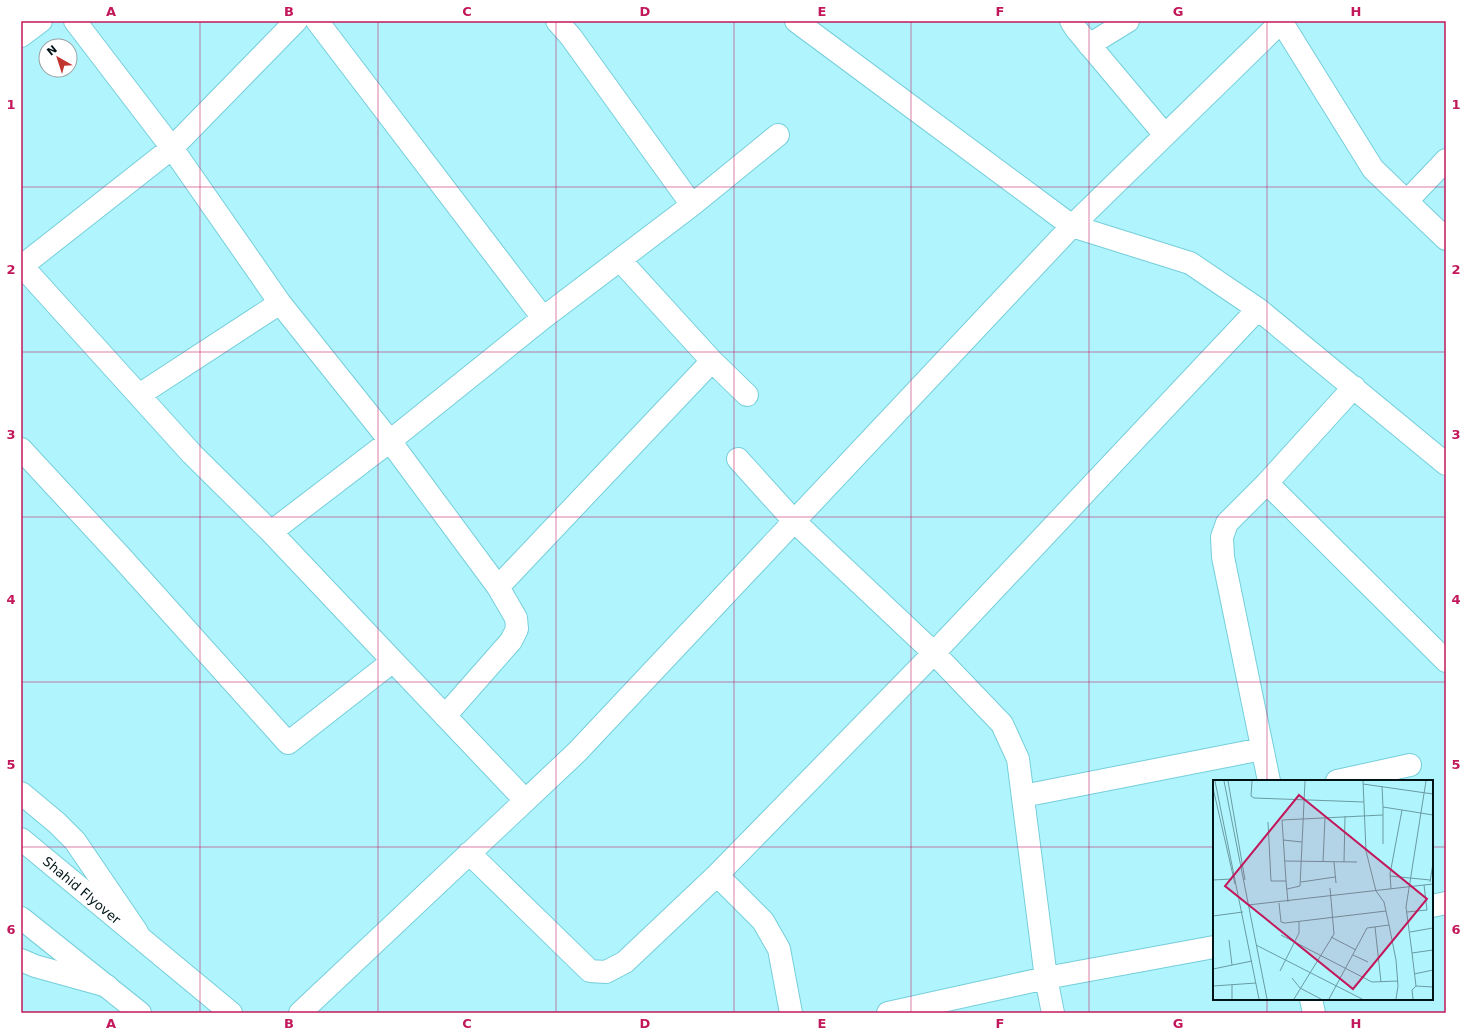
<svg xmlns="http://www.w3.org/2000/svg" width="1467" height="1034" font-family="'DejaVu Sans',sans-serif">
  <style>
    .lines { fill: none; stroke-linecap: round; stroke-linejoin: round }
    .street-casing { stroke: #75ceda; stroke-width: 24 }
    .secondary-casing { stroke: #75ceda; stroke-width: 24 }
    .highway-casing { stroke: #75ceda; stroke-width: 24 }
    .street { stroke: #fff; stroke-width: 22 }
    .secondary { stroke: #fff; stroke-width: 22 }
    .highway { stroke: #fff; stroke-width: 22 }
    .grid { fill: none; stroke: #c2185b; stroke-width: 1; stroke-opacity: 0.55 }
    .labels { text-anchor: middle; stroke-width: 4; stroke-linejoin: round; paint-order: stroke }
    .street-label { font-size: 13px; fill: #001417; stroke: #fff }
    .inset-road { fill: none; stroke: #6a9ba2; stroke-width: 1 }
    .view { fill: #c2185b; fill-opacity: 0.15; stroke: #c2185b; stroke-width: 2 }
    .inset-edge { fill: none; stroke: #001417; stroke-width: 2 }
    .neatline { fill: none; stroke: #c2185b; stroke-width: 1.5 }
    .grid-label { font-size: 13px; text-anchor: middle; font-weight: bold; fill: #c2185b }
  </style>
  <rect width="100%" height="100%" fill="#b0f5fe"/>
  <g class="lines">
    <defs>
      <path id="street" d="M 75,21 L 172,148 L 280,303 L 390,441 L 498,587 L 516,618 L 517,629 L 511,641 L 445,716
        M 317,21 L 543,318
        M 557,21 L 571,37 L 692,205
        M 796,21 L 1072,226 L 1190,263 L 1258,309 L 1446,464
        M 1071,21 L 1076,29 L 1165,135
        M 1281,21 L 1373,169 L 1446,239
        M 21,36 L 41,21
        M 1089,45 L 1128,21
        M 1407,201 L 1446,160
        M 620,260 L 712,361 L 747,395
        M 139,395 L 280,303
        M 21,449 L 121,557 L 288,743 L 393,661 L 271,532 L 192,454 L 22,266 L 172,148 L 296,21
        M 738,459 L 794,521 L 934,653 L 1002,724 L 1018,759 L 1046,978 L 1053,1013
        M 1267,483 L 1446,661
        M 271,532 L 390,441 L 543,318 L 692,205 L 778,135
        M 498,587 L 712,361
        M 393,661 L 525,800
        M 1269,781 L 1223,557 L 1222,537 L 1227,523 L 1267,483 L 1354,387
        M 1337,781 L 1410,765
        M 1023,796 L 1262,749
        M 469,853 L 590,971 L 606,972 L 625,962 L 717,875 L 934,653 L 1258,309
        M 717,875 L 763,921 L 779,949 L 791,1013
        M 1432,906 L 1446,903
        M 1311,999 L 1314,1013
        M 300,1013 L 577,752 L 1072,226 L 1282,21
        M 888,1013 L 1046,978 L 1214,947"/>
      <path id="secondary" d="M 21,793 L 57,823 L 75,841 L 137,932
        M 21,960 L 35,966 L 107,986"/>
      <path id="highway" d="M 21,839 L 231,1013
        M 21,918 L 140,1013"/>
    </defs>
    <use href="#street" class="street-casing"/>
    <use href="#secondary" class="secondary-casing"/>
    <use href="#highway" class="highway-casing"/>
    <use href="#street" class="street"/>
    <use href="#secondary" class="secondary"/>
    <use href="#highway" class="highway"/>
  </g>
  <path class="grid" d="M 200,21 L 200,1013M 378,21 L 378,1013M 556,21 L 556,1013M 734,21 L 734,1013M 911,21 L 911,1013M 1089,21 L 1089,1013M 1267,21 L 1267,781M 21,187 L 1446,187M 21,352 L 1446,352M 21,517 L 1446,517M 21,682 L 1446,682M 21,847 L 1214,847M 1432,847 L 1446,847M 1267,999 L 1267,1013"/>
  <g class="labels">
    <g class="street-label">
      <text transform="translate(82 890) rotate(40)" y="5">Shahid Flyover</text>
    </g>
  </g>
  <g transform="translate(1213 780)">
    <rect width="220" height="220" fill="#b0f5fe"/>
    <path class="inset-road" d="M 2,1 L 46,219M 11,1 L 54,219M 15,1 L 32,100M 39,1 L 38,16 L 41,18 L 151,22M 150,1 L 153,71 L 163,111 L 171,122 L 176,145 L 183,180 L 185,206 L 183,219M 213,1 L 193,127 L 199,173 L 220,170M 150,4 L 220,14M 169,6 L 170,27 L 189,30M 0,8 L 22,104M 170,27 L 170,64M 55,42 L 58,101 L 73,101 L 69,40 L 170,35M 70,60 L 89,62M 72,81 L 144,82M 110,82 L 112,38M 121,82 L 123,103M 131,82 L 132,36M 177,96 L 217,100M 0,100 L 19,99M 73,101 L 75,122M 88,102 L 122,97M 217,102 L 220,83M 74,109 L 87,106 L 92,1M 178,109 L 177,94 L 189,30 L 220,35M 66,123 L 68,142 L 72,143 L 173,131M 35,125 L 220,104M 194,132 L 214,130 L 211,105M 0,136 L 30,132M 162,147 L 168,202M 197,152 L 220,148M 68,155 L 159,202 L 185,201M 118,157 L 143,170M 16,160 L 19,185M 43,165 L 149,219M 199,173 L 203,206 L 199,210 L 200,219M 140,175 L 155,182M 0,189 L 39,181M 0,189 L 0,219M 67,191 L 86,153 L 86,142M 201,194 L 220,190M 79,198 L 87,208 L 108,219M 19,205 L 19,219M 0,206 L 43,203M 203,206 L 220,207M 81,219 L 121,154 L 117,108M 116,219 L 154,148 L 176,145"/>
    <path class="view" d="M 86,15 L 214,119 L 140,209 L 12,106 Z"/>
    <rect width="220" height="220" class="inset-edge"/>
  </g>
  <rect width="1467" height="1034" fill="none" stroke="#ffffff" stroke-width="44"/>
  <g transform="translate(58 58) rotate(321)"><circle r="19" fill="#ffffff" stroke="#99a1a2"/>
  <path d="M0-3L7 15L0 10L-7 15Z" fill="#c23430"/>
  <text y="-6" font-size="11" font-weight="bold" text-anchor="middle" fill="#001417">N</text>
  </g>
  <rect x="22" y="22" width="1423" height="990" class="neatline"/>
  <g class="grid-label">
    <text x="111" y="16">A</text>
    <text x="289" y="16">B</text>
    <text x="467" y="16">C</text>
    <text x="645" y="16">D</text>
    <text x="822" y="16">E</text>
    <text x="1000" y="16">F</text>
    <text x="1178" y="16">G</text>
    <text x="1356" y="16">H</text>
    <text x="11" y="109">1</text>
    <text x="1456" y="109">1</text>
    <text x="11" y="274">2</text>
    <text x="1456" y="274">2</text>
    <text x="11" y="439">3</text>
    <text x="1456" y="439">3</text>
    <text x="11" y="604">4</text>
    <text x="1456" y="604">4</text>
    <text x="11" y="769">5</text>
    <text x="1456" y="769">5</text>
    <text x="11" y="934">6</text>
    <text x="1456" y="934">6</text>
    <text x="111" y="1028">A</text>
    <text x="289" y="1028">B</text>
    <text x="467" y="1028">C</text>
    <text x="645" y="1028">D</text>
    <text x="822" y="1028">E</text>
    <text x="1000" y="1028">F</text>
    <text x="1178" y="1028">G</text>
    <text x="1356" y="1028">H</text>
  </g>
</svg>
